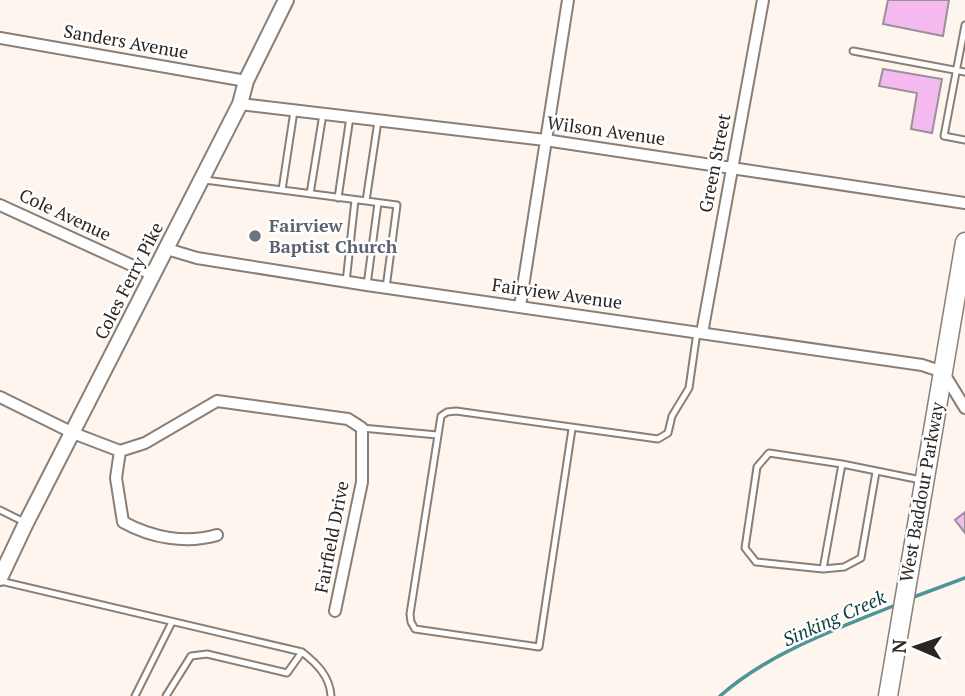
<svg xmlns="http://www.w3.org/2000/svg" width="965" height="696" font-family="'PT Serif',serif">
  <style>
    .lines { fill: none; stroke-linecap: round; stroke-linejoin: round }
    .stream { stroke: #4d9597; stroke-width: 3.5 }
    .building { fill: #f4baf0; stroke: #999099; stroke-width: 2 }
    .service-casing { stroke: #897f77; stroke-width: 9 }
    .minor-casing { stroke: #897f77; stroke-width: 14 }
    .tertiary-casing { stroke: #897f77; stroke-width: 18 }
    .primary-casing { stroke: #897f77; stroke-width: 21 }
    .service { stroke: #fff; stroke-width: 5 }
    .minor { stroke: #fff; stroke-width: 10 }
    .tertiary { stroke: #fff; stroke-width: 14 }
    .primary { stroke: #fff; stroke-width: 18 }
    .worship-dot { fill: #6b7280; stroke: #fff; stroke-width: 2.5 }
    .labels { text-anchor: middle; stroke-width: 5; stroke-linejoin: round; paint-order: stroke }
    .street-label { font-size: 18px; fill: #2a2522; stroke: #fff }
    .worship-label { font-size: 18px; font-weight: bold; fill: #5b616d; stroke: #fff; text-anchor: start }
    .water-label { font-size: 19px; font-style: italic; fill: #104143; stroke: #fff }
  </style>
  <rect width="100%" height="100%" fill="#fef5ee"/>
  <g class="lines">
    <path class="stream" d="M 911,598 L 965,578
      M 720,696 C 770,652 837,629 898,604"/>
  </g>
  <path class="building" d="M 888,0 L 949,0 L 943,36 L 883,24 Z
    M 883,69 L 942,79 L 932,133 L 911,129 L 917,93 L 879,86 Z
    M 965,512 L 965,533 L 955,520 Z"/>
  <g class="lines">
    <defs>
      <path id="service" d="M 965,25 L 944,136 L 965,140
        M 853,51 L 965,72
        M 205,180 L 397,205 L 386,288
        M 282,190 L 294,111
        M 310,194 L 323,114
        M 338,198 L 350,117
        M 366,201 L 378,121
        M 346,282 L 355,200
        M 367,285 L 378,203
        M 362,428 L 437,435
        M 572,429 L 539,647 L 415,629 L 411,622 L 410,614 L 441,416 L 447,412 L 456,411 L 658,439 L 668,433 L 672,416 L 689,388 L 697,332
        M 876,472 L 861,558 L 844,567 L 823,569 L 756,562 L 745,548 L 757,467 L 769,453 L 842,464 L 921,480
        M 0,510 L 26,523
        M 823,569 L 842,464
        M 0,581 L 302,652 C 316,663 330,676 331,696
        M 135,696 L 172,622
        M 166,696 L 191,656 L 207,654 L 287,673 L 302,652"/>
      <path id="minor" d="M 0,38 L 246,81
        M 240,104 L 545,140 L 965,203
        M 0,205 L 153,275
        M 167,249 L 197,258 L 367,285 L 922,365 L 943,372 L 965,408
        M 520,306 L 568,0
        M 702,333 L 763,0
        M 0,397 L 73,433 L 120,451 L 145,443 L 217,401 L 348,419 L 362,428 L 362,482 L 335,611
        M 120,451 L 116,478 L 123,522 C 152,538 186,544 217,535"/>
      <path id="tertiary" d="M 0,578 L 26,523 L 240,104 L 246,81 L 286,0"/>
      <path id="primary" d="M 888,696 L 965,242"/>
    </defs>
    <use href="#service" class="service-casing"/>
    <use href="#minor" class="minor-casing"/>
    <use href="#tertiary" class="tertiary-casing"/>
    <use href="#primary" class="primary-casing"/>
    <use href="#service" class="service"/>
    <use href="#minor" class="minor"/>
    <use href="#tertiary" class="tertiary"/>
    <use href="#primary" class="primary"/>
  </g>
  <circle class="worship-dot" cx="255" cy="236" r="7"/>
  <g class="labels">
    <g class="street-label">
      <text transform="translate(126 42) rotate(10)" y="6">Sanders Avenue</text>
      <text transform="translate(606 131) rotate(8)" y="6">Wilson Avenue</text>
      <text transform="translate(715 163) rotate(-79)" y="6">Green Street</text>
      <text transform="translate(65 215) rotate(25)" y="6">Cole Avenue</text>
      <text transform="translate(129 281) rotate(-63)" y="6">Coles Ferry Pike</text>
      <text transform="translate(557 294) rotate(8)" y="6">Fairview Avenue</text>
      <text transform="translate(922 492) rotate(-80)" y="6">West Baddour Parkway</text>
      <text transform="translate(332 537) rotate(-79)" y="6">Fairfield Drive</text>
    </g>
    <g class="worship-label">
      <text x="269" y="232">Fairview<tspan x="269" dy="21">Baptist Church</tspan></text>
    </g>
    <g class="water-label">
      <text transform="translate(834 618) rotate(-24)" y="7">Sinking Creek</text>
    </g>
  </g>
  <g transform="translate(916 647) rotate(272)" stroke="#ffffff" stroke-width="5" paint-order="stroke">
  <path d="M0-5L12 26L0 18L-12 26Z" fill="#2a2522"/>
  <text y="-10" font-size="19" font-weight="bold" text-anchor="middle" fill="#2a2522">N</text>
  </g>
</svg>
